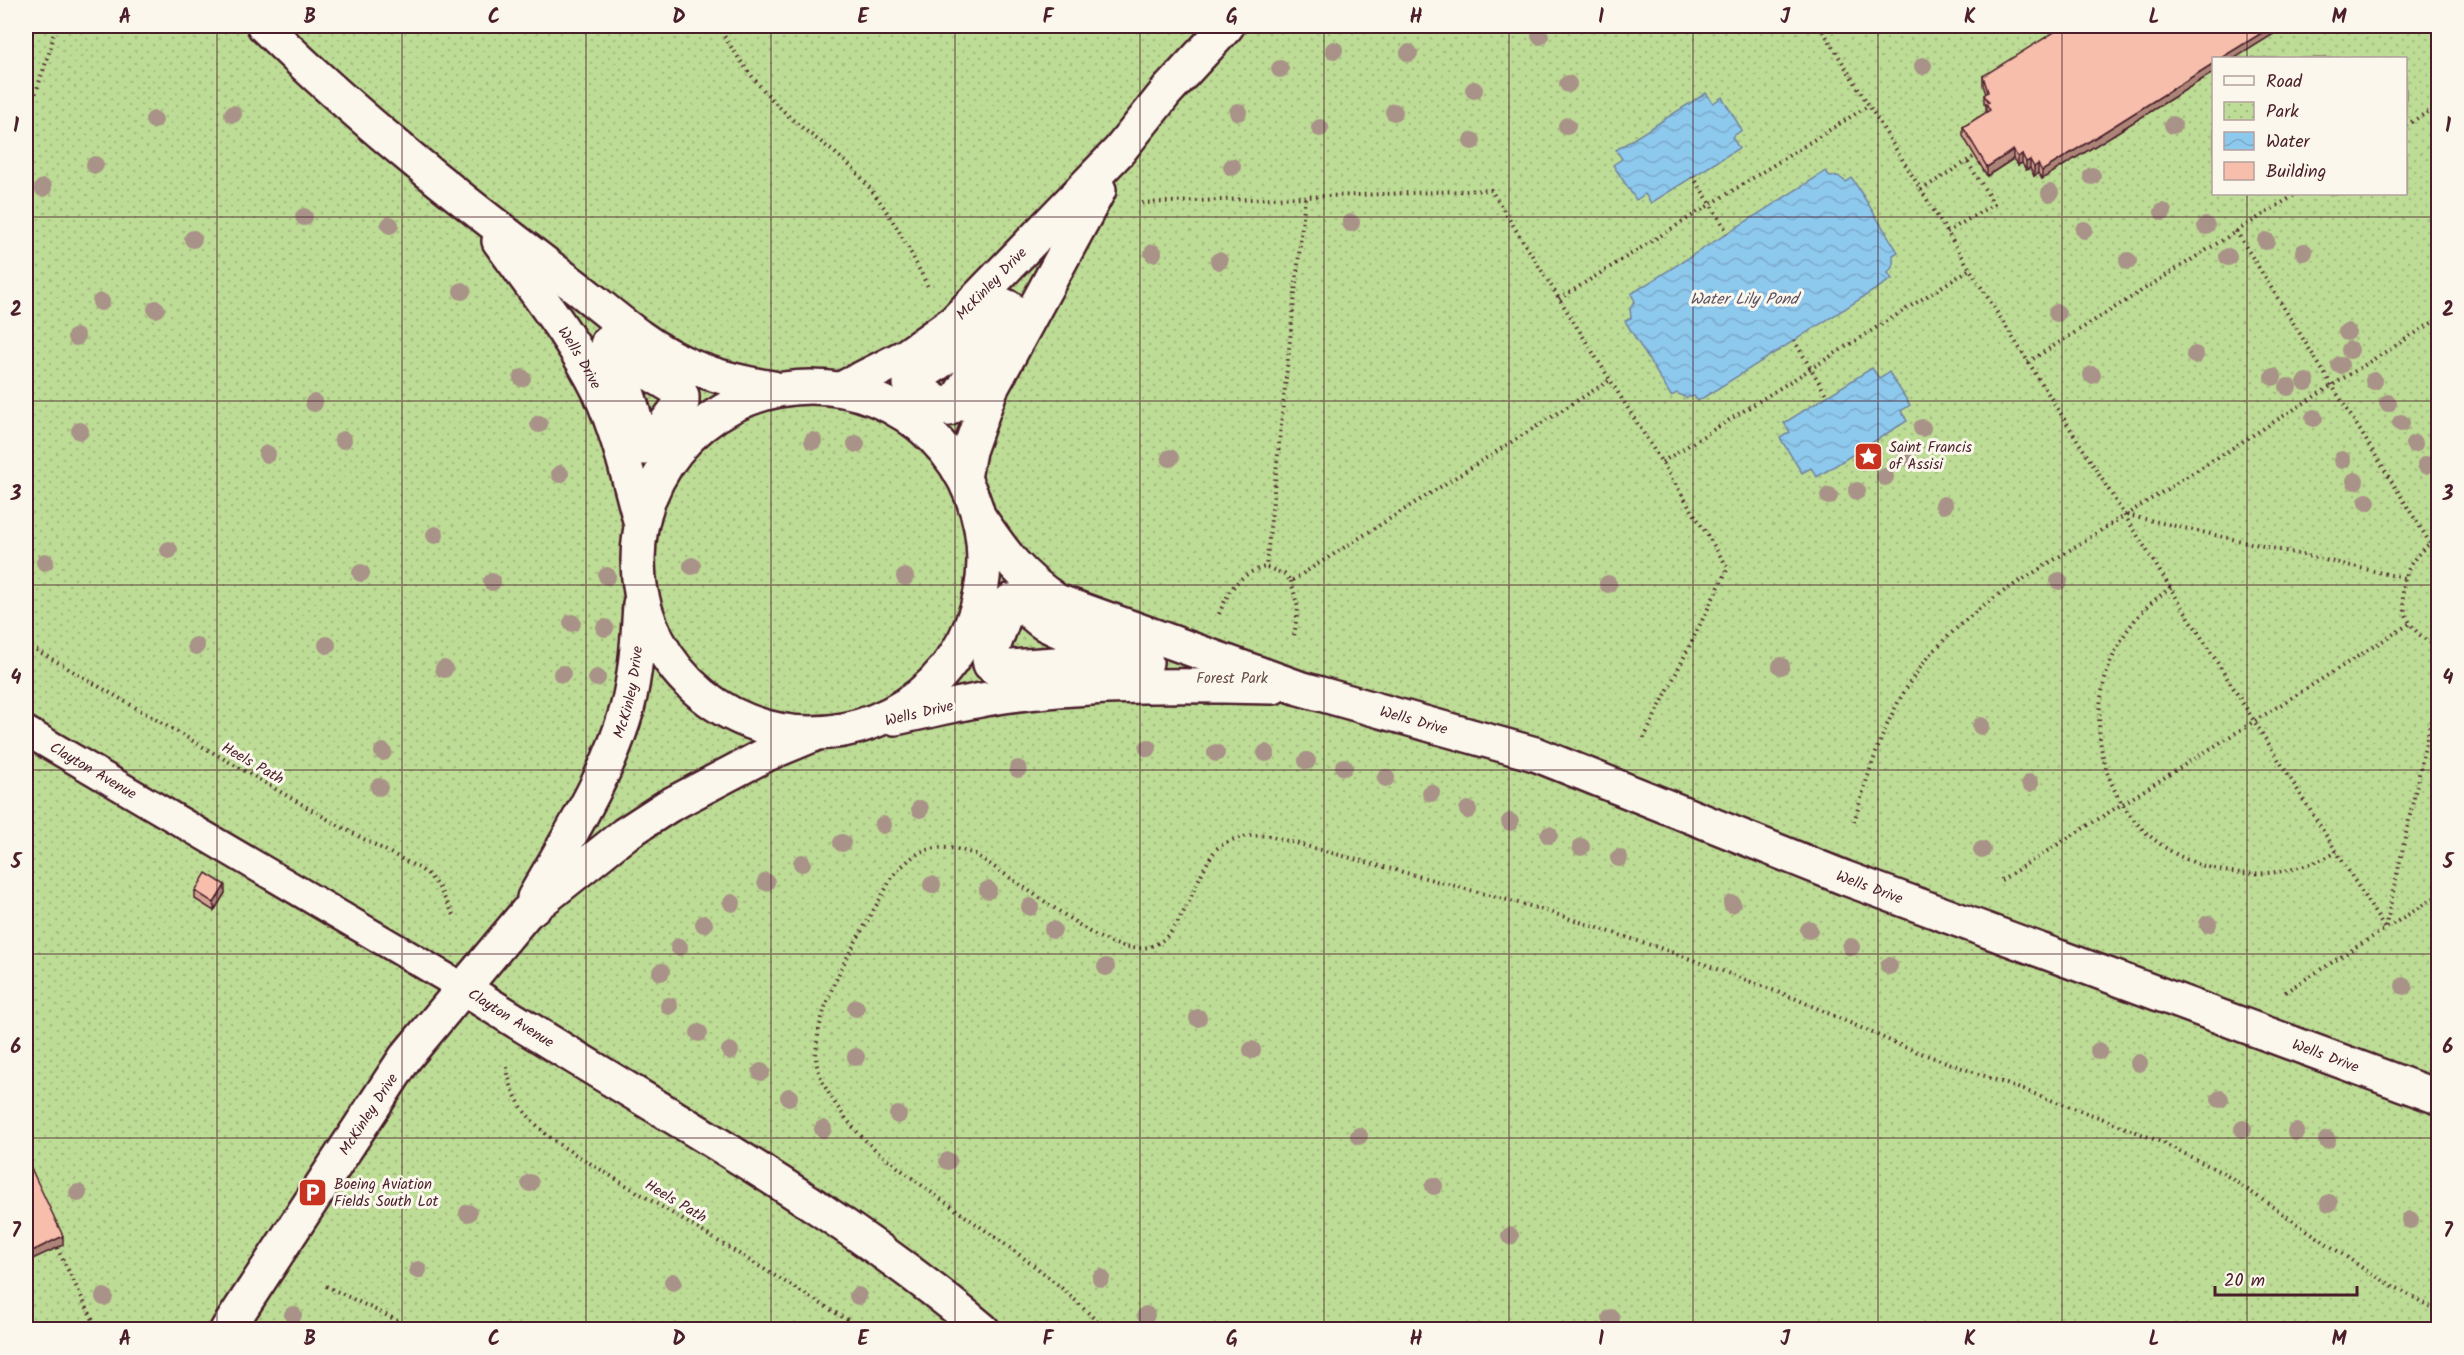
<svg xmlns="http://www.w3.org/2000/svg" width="2464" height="1355" font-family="Kalam,sans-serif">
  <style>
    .park { fill: url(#park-dots); stroke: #847e60; stroke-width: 1.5; fill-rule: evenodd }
    .water { fill: url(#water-waves); stroke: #72849f; stroke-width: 1.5 }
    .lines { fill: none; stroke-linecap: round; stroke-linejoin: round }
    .service-casing { stroke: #4a1f2b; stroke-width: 33 }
    .pedestrian-casing { stroke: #4a1f2b; stroke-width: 38 }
    .minor-casing { stroke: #4a1f2b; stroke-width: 38 }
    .path { stroke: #4a1f2b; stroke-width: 4; stroke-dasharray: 1.5 4.5; stroke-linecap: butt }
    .service { stroke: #fbf7ec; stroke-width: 28 }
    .pedestrian { stroke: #fbf7ec; stroke-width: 33 }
    .minor { stroke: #fbf7ec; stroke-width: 33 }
    .tree { fill: #a99288 }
    .wall { fill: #d4a393; stroke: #4a1f2b; stroke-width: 1.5 }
    .shaded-wall { fill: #ac8578; stroke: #4a1f2b; stroke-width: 1.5 }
    .building { fill: #f6beab; stroke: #4a1f2b; stroke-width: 1.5 }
    .grid { fill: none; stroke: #4a1f2b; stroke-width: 1.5; stroke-opacity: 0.55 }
    .labels { text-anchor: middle; stroke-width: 6; stroke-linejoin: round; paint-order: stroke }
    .street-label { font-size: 15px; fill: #4a1f2b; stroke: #fbf7ec }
    .poi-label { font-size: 15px; fill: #4a1f2b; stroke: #fbf7ec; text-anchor: start }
    .park-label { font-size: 15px; fill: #674e46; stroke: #fbf7ec }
    .water-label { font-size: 16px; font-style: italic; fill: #5e5265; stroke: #fbf7ec }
    .neatline { fill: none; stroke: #4a1f2b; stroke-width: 2 }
    .grid-label { font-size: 20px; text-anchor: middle; font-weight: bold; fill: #4a1f2b }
  </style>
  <defs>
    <pattern id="park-dots" width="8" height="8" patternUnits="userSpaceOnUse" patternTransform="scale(1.5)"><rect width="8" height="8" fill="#bddc95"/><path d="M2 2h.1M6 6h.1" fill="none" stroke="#a4bc81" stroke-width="1.8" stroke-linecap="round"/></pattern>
    <pattern id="water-waves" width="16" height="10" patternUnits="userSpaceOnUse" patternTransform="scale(1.5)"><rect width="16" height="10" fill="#8dc8ed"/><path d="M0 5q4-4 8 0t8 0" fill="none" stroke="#7babcb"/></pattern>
  </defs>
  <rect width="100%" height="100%" fill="#fae6d8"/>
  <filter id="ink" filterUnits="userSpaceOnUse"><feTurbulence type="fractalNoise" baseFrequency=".0167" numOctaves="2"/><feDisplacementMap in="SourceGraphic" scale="12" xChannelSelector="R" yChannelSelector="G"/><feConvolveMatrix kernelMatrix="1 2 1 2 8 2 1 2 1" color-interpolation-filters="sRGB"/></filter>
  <g filter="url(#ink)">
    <path class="park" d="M 26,26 L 2438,26 L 2438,1329 L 26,1329 ZM 2214,58 L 2406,58 L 2406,194 L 2214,194 Z"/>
    <path class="water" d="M 1706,93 L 1713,103 L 1722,97 L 1742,130 L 1732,137 L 1739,148 L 1651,203 L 1645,194 L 1636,200 L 1613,165 L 1622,159 L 1616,150 Z
      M 1826,171 L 1830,177 L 1838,176 L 1846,182 L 1852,178 L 1898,252 L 1893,255 L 1893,266 L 1888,273 L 1892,279 L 1698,401 L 1694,396 L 1686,398 L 1677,393 L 1671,396 L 1625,321 L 1631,318 L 1630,308 L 1635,301 L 1631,294 Z
      M 1872,368 L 1879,378 L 1889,372 L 1910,405 L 1901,411 L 1907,421 L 1817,477 L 1811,468 L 1802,473 L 1780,438 L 1790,432 L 1784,423 Z
      M 2438,573 L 2438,609 C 2431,596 2430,585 2438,573 Z"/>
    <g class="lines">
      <defs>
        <g id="service">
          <path id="s1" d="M 26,731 L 462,987"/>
        </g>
        <path id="pedestrian" d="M 1003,305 L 1008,307 L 1010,312 L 953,406 L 948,409 L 910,384 L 911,380 C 947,361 974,334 1003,305 Z
          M 608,342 L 641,368 L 673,387 L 682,396 L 682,402 L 647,448 L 643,448 C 636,420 629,393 617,367 C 613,358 604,350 608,342 Z
          M 1010,601 C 1022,601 1034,618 1045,624 C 1074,639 1105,647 1136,655 L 1146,662 L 1145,666 L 1071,663 L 995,668 L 990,664 L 989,659 Z"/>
        <g id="minor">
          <path d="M 264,26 C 358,119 461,200 567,280 C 604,307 640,343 682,362 C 711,376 742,383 773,388"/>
          <path id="s2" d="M 499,241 C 534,290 573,338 600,393 C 619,435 629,480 641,524"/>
          <circle cx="811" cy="560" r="173"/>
          <path id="s3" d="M 843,388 L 906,356 L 954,322 L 1119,151 L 1167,91 L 1227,26"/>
          <path d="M 964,478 L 969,451 L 991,389 L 1099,190"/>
          <path id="s4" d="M 979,517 C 1005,555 1019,575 1057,601 L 1299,688 L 1535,754 L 1845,878 L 2438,1097"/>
          <path d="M 895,718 C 934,710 973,700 1012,695 C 1098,684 1186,685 1273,687"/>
          <path id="s5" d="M 534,898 C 568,838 608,776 627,709 C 636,674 638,639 640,604"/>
          <path id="s6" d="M 462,987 C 637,1100 823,1195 983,1330"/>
          <path id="s7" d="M 227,1330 L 405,1058 L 526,913 L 625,834 L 668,806 L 767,754 L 813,735"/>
        </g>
      </defs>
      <use href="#service" class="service-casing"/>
      <use href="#pedestrian" class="pedestrian-casing"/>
      <use href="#minor" class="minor-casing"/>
      <path class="path" d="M 718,26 C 739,61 761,91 792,119 C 812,137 837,152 856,172 C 888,207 908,246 929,289
        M 1820,26 L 1976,279 L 2385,929 L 2438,896
        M 26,122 L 51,47 L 55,26
        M 2406,125 L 2438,106
        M 1693,176 L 1728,233
        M 1921,190 L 1975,156
        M 1305,198 L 1266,567 L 1284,574 L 1291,581 L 1610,380
        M 1142,203 L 1491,190 L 1728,568 L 1643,740
        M 2236,231 L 2430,543
        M 1947,232 L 1994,204 L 1967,161
        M 1559,299 L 1868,106
        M 1794,340 L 1827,396
        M 2028,362 L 2296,194
        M 1662,462 L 1970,269
        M 2127,515 L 2404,578
        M 2438,539 C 2394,561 2388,626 2438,646
        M 1291,581 L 1298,608 L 1294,637
        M 2171,588 C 2100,633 2077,733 2123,805 C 2169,876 2265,892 2337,852
        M 1219,614 C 1229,590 1239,573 1266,567
        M 26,644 L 341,827 L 417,867 L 429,875 L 439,888 L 454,915
        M 1854,822 C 1885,716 1906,661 1998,595 L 2438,319
        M 2001,880 L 2411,623
        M 2285,992 L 2385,929 L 2438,688
        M 507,1067 C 511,1102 533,1125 560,1145 L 864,1330
        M 57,1248 L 98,1330
        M 326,1286 L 417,1330
        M 1106,1330 C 1088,1313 1071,1295 1052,1280 C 994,1233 925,1192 869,1144 C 849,1125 816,1084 816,1056 C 817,994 864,931 892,877 C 918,846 937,842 975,854 L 1091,933 C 1181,982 1179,901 1216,849 C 1233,837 1249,834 1269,836 L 1537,908 L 1666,950 L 1794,998 L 1904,1047 L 2104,1119 L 2161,1142 L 2223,1173 L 2370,1273 L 2438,1311"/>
      <use href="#service" class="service"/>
      <use href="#pedestrian" class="pedestrian"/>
      <use href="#minor" class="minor"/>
    </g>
    <g class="tree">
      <circle cx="1540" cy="36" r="9"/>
      <circle cx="1334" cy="50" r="9"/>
      <circle cx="1409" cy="53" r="9"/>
      <circle cx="1923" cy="66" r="9"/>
      <circle cx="1280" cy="69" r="9"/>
      <circle cx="1568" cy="84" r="9"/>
      <circle cx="1474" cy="90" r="9"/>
      <circle cx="1238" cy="112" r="9"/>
      <circle cx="1394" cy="112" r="9"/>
      <circle cx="233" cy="114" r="9"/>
      <circle cx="154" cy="120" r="9"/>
      <circle cx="2173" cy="125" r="9"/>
      <circle cx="1567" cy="126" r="9"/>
      <circle cx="1320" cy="128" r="9"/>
      <circle cx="1472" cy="141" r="9"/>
      <circle cx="95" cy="165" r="9"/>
      <circle cx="1232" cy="167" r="9"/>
      <circle cx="2092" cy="176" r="9"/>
      <circle cx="43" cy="188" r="9"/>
      <circle cx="2050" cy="193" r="9"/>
      <circle cx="2163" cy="212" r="9"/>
      <circle cx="304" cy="217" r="9"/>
      <circle cx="1351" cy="223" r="9"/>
      <circle cx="390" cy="225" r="9"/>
      <circle cx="2206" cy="226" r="9"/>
      <circle cx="2084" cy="230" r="9"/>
      <circle cx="193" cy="239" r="9"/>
      <circle cx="2266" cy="241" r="9"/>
      <circle cx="2304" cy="252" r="9"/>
      <circle cx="1153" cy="253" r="9"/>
      <circle cx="2228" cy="257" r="9"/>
      <circle cx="1219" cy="261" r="9"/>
      <circle cx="2128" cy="261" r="9"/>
      <circle cx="462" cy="291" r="9"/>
      <circle cx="101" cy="302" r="9"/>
      <circle cx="156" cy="309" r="9"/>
      <circle cx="2057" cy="313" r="9"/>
      <circle cx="2347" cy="332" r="9"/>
      <circle cx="76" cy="337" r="9"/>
      <circle cx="2350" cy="350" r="9"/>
      <circle cx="2195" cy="355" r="9"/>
      <circle cx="2340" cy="365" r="9"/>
      <circle cx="2092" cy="375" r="9"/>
      <circle cx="2273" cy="377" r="9"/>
      <circle cx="522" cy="378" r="9"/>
      <circle cx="2374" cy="381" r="9"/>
      <circle cx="2306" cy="382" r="9"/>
      <circle cx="2288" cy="387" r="9"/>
      <circle cx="314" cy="403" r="9"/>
      <circle cx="2388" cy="403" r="9"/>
      <circle cx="2314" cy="418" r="9"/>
      <circle cx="2401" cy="423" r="9"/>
      <circle cx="539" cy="424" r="9"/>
      <circle cx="1922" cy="428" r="9"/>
      <circle cx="80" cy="431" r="9"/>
      <circle cx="343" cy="440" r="9"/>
      <circle cx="813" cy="441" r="9"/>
      <circle cx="856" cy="444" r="9"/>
      <circle cx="2414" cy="444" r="9"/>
      <circle cx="267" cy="454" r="9"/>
      <circle cx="1907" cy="457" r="9"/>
      <circle cx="1170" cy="458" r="9"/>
      <circle cx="2342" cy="460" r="9"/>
      <circle cx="2426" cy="465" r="9"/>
      <circle cx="560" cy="474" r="9"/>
      <circle cx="1885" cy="477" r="9"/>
      <circle cx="2355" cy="481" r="9"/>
      <circle cx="1857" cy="491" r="9"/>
      <circle cx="1829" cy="496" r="9"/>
      <circle cx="2367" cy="502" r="9"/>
      <circle cx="1944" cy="505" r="9"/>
      <circle cx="435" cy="535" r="9"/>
      <circle cx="169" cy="550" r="9"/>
      <circle cx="45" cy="562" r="9"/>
      <circle cx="692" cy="566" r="9"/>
      <circle cx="361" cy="573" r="9"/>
      <circle cx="607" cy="576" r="9"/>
      <circle cx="905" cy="577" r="9"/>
      <circle cx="2059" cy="581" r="9"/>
      <circle cx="492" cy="582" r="9"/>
      <circle cx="1608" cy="584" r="9"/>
      <circle cx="572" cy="623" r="9"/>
      <circle cx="605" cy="628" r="9"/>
      <circle cx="327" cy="645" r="9"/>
      <circle cx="196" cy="646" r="9"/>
      <circle cx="1781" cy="666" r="9"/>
      <circle cx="444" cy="669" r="9"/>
      <circle cx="562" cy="674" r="9"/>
      <circle cx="597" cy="678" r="9"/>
      <circle cx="1981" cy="726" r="9"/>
      <circle cx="1148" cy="748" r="9"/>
      <circle cx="383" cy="752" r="9"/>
      <circle cx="1216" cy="753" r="9"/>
      <circle cx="1266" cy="753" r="9"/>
      <circle cx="1307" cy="761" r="9"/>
      <circle cx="1344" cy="767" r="9"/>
      <circle cx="1018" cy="769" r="9"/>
      <circle cx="1386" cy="778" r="9"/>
      <circle cx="2030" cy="783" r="9"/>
      <circle cx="379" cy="787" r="9"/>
      <circle cx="1431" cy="793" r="9"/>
      <circle cx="920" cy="809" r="9"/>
      <circle cx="1468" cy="810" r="9"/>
      <circle cx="1510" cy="822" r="9"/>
      <circle cx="883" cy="825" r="9"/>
      <circle cx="1549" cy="835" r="9"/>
      <circle cx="842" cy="843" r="9"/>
      <circle cx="1581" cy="847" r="9"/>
      <circle cx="1982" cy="850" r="9"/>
      <circle cx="1619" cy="858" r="9"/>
      <circle cx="802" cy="863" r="9"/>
      <circle cx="766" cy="882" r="9"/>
      <circle cx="932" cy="885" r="9"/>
      <circle cx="988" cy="890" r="9"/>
      <circle cx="732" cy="903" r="9"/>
      <circle cx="1732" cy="904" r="9"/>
      <circle cx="1030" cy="907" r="9"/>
      <circle cx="704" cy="924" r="9"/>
      <circle cx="2208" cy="924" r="9"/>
      <circle cx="1053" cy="930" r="9"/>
      <circle cx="1809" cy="930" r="9"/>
      <circle cx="679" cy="947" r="9"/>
      <circle cx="1851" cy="947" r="9"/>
      <circle cx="1889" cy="966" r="9"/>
      <circle cx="1106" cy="967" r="9"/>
      <circle cx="661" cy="972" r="9"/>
      <circle cx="2404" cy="986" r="9"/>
      <circle cx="669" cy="1006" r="9"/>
      <circle cx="856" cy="1008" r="9"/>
      <circle cx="1198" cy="1018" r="9"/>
      <circle cx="699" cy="1033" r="9"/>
      <circle cx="1252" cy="1050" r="9"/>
      <circle cx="730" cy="1051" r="9"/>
      <circle cx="2099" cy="1051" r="9"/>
      <circle cx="856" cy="1057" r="9"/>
      <circle cx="2139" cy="1063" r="9"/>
      <circle cx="761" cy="1072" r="9"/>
      <circle cx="789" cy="1097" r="9"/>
      <circle cx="2220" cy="1099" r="9"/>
      <circle cx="898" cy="1115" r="9"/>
      <circle cx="823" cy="1129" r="9"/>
      <circle cx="2243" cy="1129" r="9"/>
      <circle cx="2296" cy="1132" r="9"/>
      <circle cx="1359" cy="1136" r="9"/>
      <circle cx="2327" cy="1140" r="9"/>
      <circle cx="948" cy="1161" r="9"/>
      <circle cx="530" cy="1183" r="9"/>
      <circle cx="1434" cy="1186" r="9"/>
      <circle cx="78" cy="1193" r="9"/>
      <circle cx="2329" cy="1203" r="9"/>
      <circle cx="468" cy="1213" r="9"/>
      <circle cx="2410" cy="1220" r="9"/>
      <circle cx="1510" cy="1236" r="9"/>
      <circle cx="418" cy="1270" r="9"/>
      <circle cx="1101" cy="1278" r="9"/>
      <circle cx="673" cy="1282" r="9"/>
      <circle cx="858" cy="1296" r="9"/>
      <circle cx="104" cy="1297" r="9"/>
      <circle cx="293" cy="1315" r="9"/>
      <circle cx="1146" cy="1315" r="9"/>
      <circle cx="1611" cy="1318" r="9"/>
    </g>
    <path class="wall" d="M 2280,26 L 2280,30 L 2214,58 L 2214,72 L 2042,179 L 2038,173 L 2034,176 L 2030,168 L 2026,170 L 2022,163 L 2018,165 L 2013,159 L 1987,176 L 1963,136 L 1963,127 L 1986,113 L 1986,106 L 1984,103 L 1984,95 L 1986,94 L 1983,85 L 1983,76 Z
      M 195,891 L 225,893 L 214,911 L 195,899 Z"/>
    <path class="shaded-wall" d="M 2273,26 L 2280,26 L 2280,30 L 2235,58 L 2221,58 Z
      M 2214,63 L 2214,72 L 2042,179 L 2042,171 Z
      M 2013,150 L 2013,159 L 1987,176 L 1987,167 Z
      M 2022,154 L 2022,163 L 2018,165 L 2018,157 Z
      M 2030,160 L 2030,168 L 2026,170 L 2026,162 Z
      M 2038,164 L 2038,173 L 2034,176 L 2034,167 Z
      M 225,885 L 225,893 L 214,911 L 214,903 Z
      M 63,1236 L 63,1245 L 26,1262 L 26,1254 Z"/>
    <path class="building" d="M 2064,26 L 2273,26 L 2221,58 L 2214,58 L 2214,63 L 2042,171 L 2038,164 L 2034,167 L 2030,160 L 2026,162 L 2022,154 L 2018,157 L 2013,150 L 1987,167 L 1963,127 L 1990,110 L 1986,103 L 1989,102 L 1984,95 L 1988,92 L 1983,76 Z
      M 206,873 L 225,885 L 214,903 L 195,891 Z
      M 29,1164 L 63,1236 L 26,1254 L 26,1166 Z"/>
  </g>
  <path class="grid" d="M 217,26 L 217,1330M 402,26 L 402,1330M 586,26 L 586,1330M 771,26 L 771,1330M 955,26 L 955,1330M 1140,26 L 1140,1330M 1324,26 L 1324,1330M 1509,26 L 1509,1330M 1693,26 L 1693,1330M 1878,26 L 1878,1330M 2062,26 L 2062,1330M 2247,26 L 2247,58M 2247,194 L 2247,1330M 26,217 L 2438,217M 26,401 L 2438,401M 26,585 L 2438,585M 26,770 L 2438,770M 26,954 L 2438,954M 26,1138 L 2438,1138"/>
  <defs>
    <symbol id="sight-square" viewBox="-11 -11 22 22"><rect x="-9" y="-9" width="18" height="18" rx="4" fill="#c8321e" stroke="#fbf7ec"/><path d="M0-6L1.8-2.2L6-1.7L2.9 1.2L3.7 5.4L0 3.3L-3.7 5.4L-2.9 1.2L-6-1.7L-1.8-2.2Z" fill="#fff"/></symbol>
    <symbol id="parking-square" viewBox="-11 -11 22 22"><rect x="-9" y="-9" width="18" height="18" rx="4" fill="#c8321e" stroke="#fbf7ec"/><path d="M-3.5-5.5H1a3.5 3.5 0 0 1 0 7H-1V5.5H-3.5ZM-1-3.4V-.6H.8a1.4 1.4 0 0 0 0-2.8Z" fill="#fff"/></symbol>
  </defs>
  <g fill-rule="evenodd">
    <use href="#sight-square" x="1852" y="440" width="33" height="33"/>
    <use href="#parking-square" x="296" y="1176" width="33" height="33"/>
  </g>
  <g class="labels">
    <g class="street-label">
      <text dy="5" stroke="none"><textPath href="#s3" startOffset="183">McKinley Drive</textPath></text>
      <text dy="5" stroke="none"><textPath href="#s2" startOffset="142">Wells Drive</textPath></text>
      <text dy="5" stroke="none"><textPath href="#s5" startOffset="228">McKinley Drive</textPath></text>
      <text transform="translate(919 713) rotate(-13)" y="5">Wells Drive</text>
      <text dy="5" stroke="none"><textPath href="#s4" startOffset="492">Wells Drive</textPath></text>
      <text transform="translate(253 763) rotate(30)" y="5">Heels Path</text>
      <text dy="5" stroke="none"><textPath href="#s1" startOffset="78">Clayton Avenue</textPath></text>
      <text dy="5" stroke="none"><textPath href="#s4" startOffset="978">Wells Drive</textPath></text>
      <text dy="5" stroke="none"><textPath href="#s6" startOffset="58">Clayton Avenue</textPath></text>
      <text dy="5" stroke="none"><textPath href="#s4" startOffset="1464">Wells Drive</textPath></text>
      <text dy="5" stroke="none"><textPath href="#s7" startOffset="258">McKinley Drive</textPath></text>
      <text transform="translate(676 1201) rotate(31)" y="5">Heels Path</text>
    </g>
    <g class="poi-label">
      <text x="1889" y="452">Saint Francis<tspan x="1889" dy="17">of Assisi</tspan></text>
      <text x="334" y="1189">Boeing Aviation<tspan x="334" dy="17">Fields South Lot</tspan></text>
    </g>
    <g class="park-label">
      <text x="1232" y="683">Forest Park</text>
    </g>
    <g class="water-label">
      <text x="1744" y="304">Water Lily Pond</text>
    </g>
  </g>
  <rect width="2464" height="1355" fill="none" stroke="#fbf7ec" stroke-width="66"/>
  <rect x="2212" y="57" width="195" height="138" fill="#fbf7ec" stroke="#b4a19f" stroke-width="1.5"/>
  <rect x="2224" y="76" width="30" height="9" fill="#fbf7ec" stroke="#b4a19f" stroke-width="1.5"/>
  <text x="2266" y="87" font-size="18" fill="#4a1f2b">Road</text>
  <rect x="2224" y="102" width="30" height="18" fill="url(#park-dots)" stroke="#b4a19f" stroke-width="1.5"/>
  <text x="2266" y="117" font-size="18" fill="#4a1f2b">Park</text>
  <rect x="2224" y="132" width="30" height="18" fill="url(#water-waves)" stroke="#b4a19f" stroke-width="1.5"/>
  <text x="2266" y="147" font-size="18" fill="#4a1f2b">Water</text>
  <rect x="2224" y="162" width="30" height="18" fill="#f6beab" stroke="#b4a19f" stroke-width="1.5"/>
  <text x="2266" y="177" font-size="18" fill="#4a1f2b">Building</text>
  <path d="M2215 1286v9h142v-9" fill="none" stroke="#4a1f2b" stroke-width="3"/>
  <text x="2224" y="1286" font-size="18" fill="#4a1f2b" stroke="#fbf7ec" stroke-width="4.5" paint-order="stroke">20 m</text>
  <rect x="33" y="33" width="2398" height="1289" class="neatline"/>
  <g class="grid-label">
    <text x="125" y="23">A</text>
    <text x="310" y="23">B</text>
    <text x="494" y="23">C</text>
    <text x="679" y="23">D</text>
    <text x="863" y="23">E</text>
    <text x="1048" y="23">F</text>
    <text x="1232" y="23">G</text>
    <text x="1416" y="23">H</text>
    <text x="1601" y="23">I</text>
    <text x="1785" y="23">J</text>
    <text x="1970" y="23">K</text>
    <text x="2154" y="23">L</text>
    <text x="2339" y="23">M</text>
    <text x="16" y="132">1</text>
    <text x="2448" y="132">1</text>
    <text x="16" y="316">2</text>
    <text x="2448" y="316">2</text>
    <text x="16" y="500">3</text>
    <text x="2448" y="500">3</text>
    <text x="16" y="684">4</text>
    <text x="2448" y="684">4</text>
    <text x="16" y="868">5</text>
    <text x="2448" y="868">5</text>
    <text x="16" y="1053">6</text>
    <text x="2448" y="1053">6</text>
    <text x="16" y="1237">7</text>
    <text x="2448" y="1237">7</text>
    <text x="125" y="1345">A</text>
    <text x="310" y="1345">B</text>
    <text x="494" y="1345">C</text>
    <text x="679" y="1345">D</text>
    <text x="863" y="1345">E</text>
    <text x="1048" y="1345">F</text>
    <text x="1232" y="1345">G</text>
    <text x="1416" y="1345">H</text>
    <text x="1601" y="1345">I</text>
    <text x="1785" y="1345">J</text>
    <text x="1970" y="1345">K</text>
    <text x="2154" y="1345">L</text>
    <text x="2339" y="1345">M</text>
  </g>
</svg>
